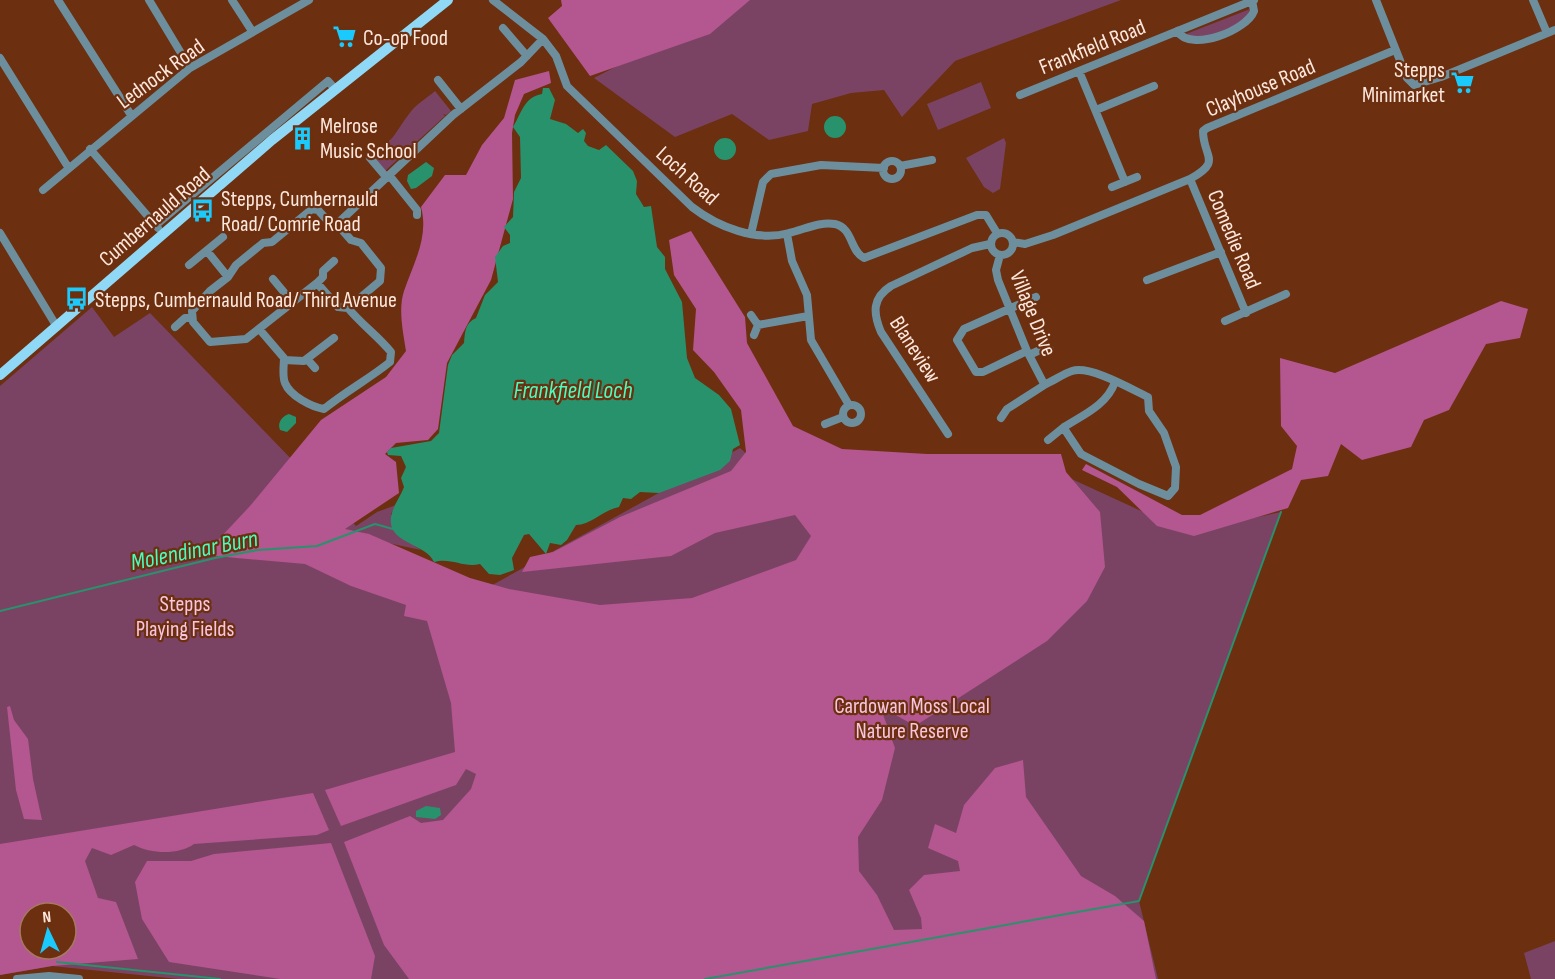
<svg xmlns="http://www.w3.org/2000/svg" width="1555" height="979" font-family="'Sofia Sans Condensed',sans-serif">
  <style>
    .green { fill: #7a4363; fill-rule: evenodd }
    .forest { fill: #b4568f; fill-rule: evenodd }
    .water { fill: #28926d }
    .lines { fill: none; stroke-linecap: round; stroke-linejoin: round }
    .stream { stroke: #28926d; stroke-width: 2 }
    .minor { stroke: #6d8f9d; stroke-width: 8 }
    .major { stroke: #90d9f6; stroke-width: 10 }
    .labels { text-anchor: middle; stroke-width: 4.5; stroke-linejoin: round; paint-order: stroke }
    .poi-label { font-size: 22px; fill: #fee7dd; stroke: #6c2f0f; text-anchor: start }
    .street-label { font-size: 22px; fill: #fee7dd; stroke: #6c2f0f }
    .park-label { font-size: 22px; fill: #f8c5e0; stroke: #6c2f0f }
    .water-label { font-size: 24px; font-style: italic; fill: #48fdbe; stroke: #6c2f0f }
  </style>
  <rect width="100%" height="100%" fill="#6c2f0f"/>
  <path class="green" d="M 744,0 L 1121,0 L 955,61 L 902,117 L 884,90 L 851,93 L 812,104 L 808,131 L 769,140 L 732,114 L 675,137 L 594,78 Z
    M 1250,9 L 1244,22 L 1199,40 L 1186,34 Z
    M 981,82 L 991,108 L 938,130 L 927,104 Z
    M 435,91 L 451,111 L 446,115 L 443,114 L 445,116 L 399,158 L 397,157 L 398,159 L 384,172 L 369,152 C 395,142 393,135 409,114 C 415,105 427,98 435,91 Z
    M 1004,138 L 1006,143 L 1000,189 L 993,193 L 984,187 L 966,158 Z
    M 92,307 L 114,337 L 150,313 L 356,526 L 377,512 L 396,505 L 391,514 L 415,546 L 421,550 L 369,539 L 440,614 L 740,448 L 785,488 L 1026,458 L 1187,532 L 1281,512 L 1139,901 L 1158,979 L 178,979 L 52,966 L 0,975 L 0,386 ZM 30,913 L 66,913 L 66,949 L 30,949 Z
    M 1555,941 L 1555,979 L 1531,979 L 1524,953 Z"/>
  <path class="forest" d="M 561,0 L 750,0 L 710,34 L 590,76 L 548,18 L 562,6 Z
    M 549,71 L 551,83 L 524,94 L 515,115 L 512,133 L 513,199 L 491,280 L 447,363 L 438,429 L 428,440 L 396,443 L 385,454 L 396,462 L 399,493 L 345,529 L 369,534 L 470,578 L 509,589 L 600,605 L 692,598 L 796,560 L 811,536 L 795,515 L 715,533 L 671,556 L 522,572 L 530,557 L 553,552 L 620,517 L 731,471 L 746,452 L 741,410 L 714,372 L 693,350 L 696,309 L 674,275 L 669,240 L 691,231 L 745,317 L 747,343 L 793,426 L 842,449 L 927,454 L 1061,454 L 1066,472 L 1100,512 L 1105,567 L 1087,601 L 1047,641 L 915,726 L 880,706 L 895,748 L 882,800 L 858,837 L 859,871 L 877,895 L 894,930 L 922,929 L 921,918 L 909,890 L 924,875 L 960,871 L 958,861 L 928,848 L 935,824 L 956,833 L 964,805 L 995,768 L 1023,760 L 1026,797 L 1081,876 L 1115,896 L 1144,921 L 1156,979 L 409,979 L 384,945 L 344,842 L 410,816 L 421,823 L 443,820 L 471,789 L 476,774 L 466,769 L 456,785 L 341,826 L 325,790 L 455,752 L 451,703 L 427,621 L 404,616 L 406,605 L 351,586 L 305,564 L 204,555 L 250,506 L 321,420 L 386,377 L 406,351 C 403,332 398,309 404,291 C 414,262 429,237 421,207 L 445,175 L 466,175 L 482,145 L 504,118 L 515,80 Z
    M 1501,301 L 1528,309 L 1520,338 L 1486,344 L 1449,410 L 1424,420 L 1411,447 L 1362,460 L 1341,444 L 1328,476 L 1301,480 L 1288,508 L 1194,536 L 1157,526 L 1117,487 L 1082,470 L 1086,464 L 1182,515 L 1200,515 L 1292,469 L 1297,446 L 1281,426 L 1280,358 L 1335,373 Z
    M 10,706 L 14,720 L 28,739 L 33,779 L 42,820 L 24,819 L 16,790 L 7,707 Z
    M 313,793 L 329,830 L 317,835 L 194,844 C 179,855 151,854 134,845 L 111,855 L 92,848 L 85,861 L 98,898 L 116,902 L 138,959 L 52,966 L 0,975 L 0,844 ZM 30,913 L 66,913 L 66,949 L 30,949 Z
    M 331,843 L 375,956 L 371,979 L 280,979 L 169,962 L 142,919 L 135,882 L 147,861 L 191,861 L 214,854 Z"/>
  <path class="water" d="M 543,88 L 549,88 L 555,100 L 550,119 L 566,124 L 578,133 L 583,129 L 586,133 L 584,141 L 588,146 L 599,150 L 606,145 L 633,171 L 637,181 L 636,194 L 644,207 L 651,206 L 657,247 L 665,257 L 665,269 L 682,302 L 687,358 L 695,378 L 719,395 L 731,409 L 740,445 L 733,449 L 730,461 L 720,470 L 659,493 L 640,492 L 631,499 L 623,498 L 619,507 C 603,510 591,525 576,525 L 567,540 L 561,545 L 550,543 L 546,554 L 529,534 L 524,535 L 512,558 L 514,570 L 500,575 L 489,574 L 480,564 C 463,568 451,557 434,562 C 426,542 383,544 392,513 C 394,504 401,496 404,487 L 401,478 L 406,467 L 401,456 L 388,455 L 387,452 L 391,448 L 431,441 L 439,433 L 448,365 L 452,355 L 464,343 C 465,332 465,323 476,318 L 485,295 L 498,282 L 495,257 L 503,246 L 510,243 L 510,235 L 504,227 L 513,217 L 514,192 L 521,178 L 520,137 L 513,127 C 521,114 524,97 542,94 Z
    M824 127a11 11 0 1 1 22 0a11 11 0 1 1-22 0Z
    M714 149a11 11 0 1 1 22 0a11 11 0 1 1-22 0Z
    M 426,162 L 434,168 L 432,176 L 416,188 L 411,189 L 407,181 L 408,175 Z
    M 289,414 L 296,417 L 296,423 L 287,432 L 280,430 C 277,423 282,416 289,414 Z
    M 426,806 L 440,808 L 441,815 L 435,819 L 416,817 L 416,811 Z"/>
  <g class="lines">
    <path class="stream" d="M 0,611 L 215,558 L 258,550 L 317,546 L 375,524 L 393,529
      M 57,962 L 220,979
      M 705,979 L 1139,901 L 1281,512"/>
    <path class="minor" d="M 58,0 L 131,115
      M 149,0 L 190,68
      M 232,0 L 252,31
      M 493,0 L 543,39 L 556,56 L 567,86 L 692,207 C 718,227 756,242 789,233 C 803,230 820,221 835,224 C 853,228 850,251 864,258 L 977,215 L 986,215 L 997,233
      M 1376,0 L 1407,78 L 1414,85 L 1441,77 L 1555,30
      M 1533,0 L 1547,33
      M 503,28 L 527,56
      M 1177,31 C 1191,53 1247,30 1254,11 L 1252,0
      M 0,58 L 68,167
      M 1079,71 L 1125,182
      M 438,80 L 461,109
      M 1020,95 L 1254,0
      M 1096,110 L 1154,86
      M 90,149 L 158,228
      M 370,158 L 387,178
      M883 170a9 9 0 1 1 18 0a9 9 0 1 1-18 0Z
      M 900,166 L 932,160
      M 389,175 L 417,210 L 417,215
      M 1190,179 L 1246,313
      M 1112,187 L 1137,177
      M 43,190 L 190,68 L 309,0
      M 312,209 L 318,210 L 327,220 L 337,224 L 351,240 L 361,243 L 381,268 L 380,281 L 348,308 L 338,307 L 317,283 L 246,339 L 210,342 L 193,322 L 192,311 L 210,291 L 228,277 L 236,265 L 263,243 L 272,242 Z
      M 337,224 L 453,115 L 521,62 L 543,39
      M 156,225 L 328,81 L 335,89
      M991 244a11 11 0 1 1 22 0a11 11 0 1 1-22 0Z
      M 0,233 L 57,327
      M 751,234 L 763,182 L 771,174 L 821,165 L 884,168
      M 787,234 L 792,261 L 807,295 L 811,340 L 849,405
      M 1013,242 L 1025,244 L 1053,235 L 1190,179 C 1223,161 1203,157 1203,131 L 1207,128 L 1395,50
      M 207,251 L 228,277
      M 1000,255 L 996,270 L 998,280 L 1027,351 L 1043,382 L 1046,384 C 1055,380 1063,374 1072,371 C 1090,365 1131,389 1148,397 L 1149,411 L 1164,433 L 1176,467 L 1175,488 L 1168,496 L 1139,484 L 1081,454 L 1065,430 L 1064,427 C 1083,415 1107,405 1115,382
      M 189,265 L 223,237
      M 273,279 L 293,303
      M 1147,280 L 1221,252
      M 317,283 L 323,277 L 323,271 L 334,261
      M 751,315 L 758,325 L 754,335
      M 1225,321 L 1286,294
      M 758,325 L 808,316
      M 175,327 L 185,318 L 192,318
      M 260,330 L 284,358 C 284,365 282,376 285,383 C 290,396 312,407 324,409 C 346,391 369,379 390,362 L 391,352 C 377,335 362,325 348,308
      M 1027,351 L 983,372 L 976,372 L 957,340 L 964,329 L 1036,297
      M 1029,355 L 1040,350 L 1050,350
      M 307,359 L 315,368
      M 284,360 L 304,361 L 334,338
      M843 414a9 9 0 1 1 18 0a9 9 0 1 1-18 0Z
      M 1001,418 L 1007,409 L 1046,384
      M 825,424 L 843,417
      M 948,434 L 881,332 C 873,313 872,298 891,286 L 972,248 L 990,244
      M 1048,440 L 1064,427
      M 17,979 L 49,976 L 79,979"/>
    <path class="major" d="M 0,375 L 272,140 L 448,0"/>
  </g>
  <defs>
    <symbol id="supermarket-bare" viewBox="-9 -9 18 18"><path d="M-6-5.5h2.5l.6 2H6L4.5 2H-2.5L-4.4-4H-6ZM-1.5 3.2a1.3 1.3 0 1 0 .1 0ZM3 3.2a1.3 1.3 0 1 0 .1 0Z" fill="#1bcafc" stroke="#6c2f0f" stroke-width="2.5" paint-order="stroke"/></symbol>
    <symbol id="building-bare" viewBox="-9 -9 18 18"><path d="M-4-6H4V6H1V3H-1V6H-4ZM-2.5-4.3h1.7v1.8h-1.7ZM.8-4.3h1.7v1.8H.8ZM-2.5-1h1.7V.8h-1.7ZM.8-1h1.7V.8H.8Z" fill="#1bcafc" stroke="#6c2f0f" stroke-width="2.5" paint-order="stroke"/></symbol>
    <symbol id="bus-bare" viewBox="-9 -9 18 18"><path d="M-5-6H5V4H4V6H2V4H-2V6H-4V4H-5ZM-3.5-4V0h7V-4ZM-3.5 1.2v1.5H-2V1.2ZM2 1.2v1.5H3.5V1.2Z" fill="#1bcafc" stroke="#6c2f0f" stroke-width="2.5" paint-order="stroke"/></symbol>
  </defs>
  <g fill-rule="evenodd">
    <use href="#supermarket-bare" x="328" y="20" width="33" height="33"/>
    <use href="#supermarket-bare" x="1446" y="66" width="33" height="33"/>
    <use href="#building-bare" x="286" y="122" width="33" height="33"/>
    <use href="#bus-bare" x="186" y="194" width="33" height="33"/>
    <use href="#bus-bare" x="60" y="282" width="33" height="33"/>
  </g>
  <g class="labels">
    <g class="poi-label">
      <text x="363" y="45">Co-op Food</text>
      <text x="1445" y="77" text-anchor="end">Stepps<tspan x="1445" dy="25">Minimarket</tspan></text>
      <text x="320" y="133">Melrose<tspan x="320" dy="25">Music School</tspan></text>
      <text x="221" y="206">Stepps, Cumbernauld<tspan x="221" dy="25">Road/ Comrie Road</tspan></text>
      <text x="95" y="307">Stepps, Cumbernauld Road/ Third Avenue</text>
    </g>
    <g class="street-label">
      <text transform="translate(1092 46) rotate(-22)" y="8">Frankfield Road</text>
      <text transform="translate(160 73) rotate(-36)" y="8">Lednock Road</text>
      <text transform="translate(1260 87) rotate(-23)" y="8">Clayhouse Road</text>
      <text transform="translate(688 175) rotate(42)" y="8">Loch Road</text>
      <text transform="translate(154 216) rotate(-41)" y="8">Cumbernauld Road</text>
      <text transform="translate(1235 239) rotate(67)" y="8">Comedie Road</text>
      <text transform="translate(1034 313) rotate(68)" y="8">Village Drive</text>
      <text transform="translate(916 349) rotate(57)" y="8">Blaneview</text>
    </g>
    <g class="park-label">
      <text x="185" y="611">Stepps<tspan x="185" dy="25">Playing Fields</tspan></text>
      <text x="912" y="713">Cardowan Moss Local<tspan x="912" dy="25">Nature Reserve</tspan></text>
    </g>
    <g class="water-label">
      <text x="573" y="398">Frankfield Loch</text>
      <text transform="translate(194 550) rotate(-11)" y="8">Molendinar Burn</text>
    </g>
  </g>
  <g transform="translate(48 931) rotate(355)"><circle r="28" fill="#6c2f0f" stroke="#a67961" stroke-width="1.5"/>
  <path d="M0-4.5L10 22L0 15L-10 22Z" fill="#1bcafc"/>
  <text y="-9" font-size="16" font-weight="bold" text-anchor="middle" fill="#fee7dd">N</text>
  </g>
</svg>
